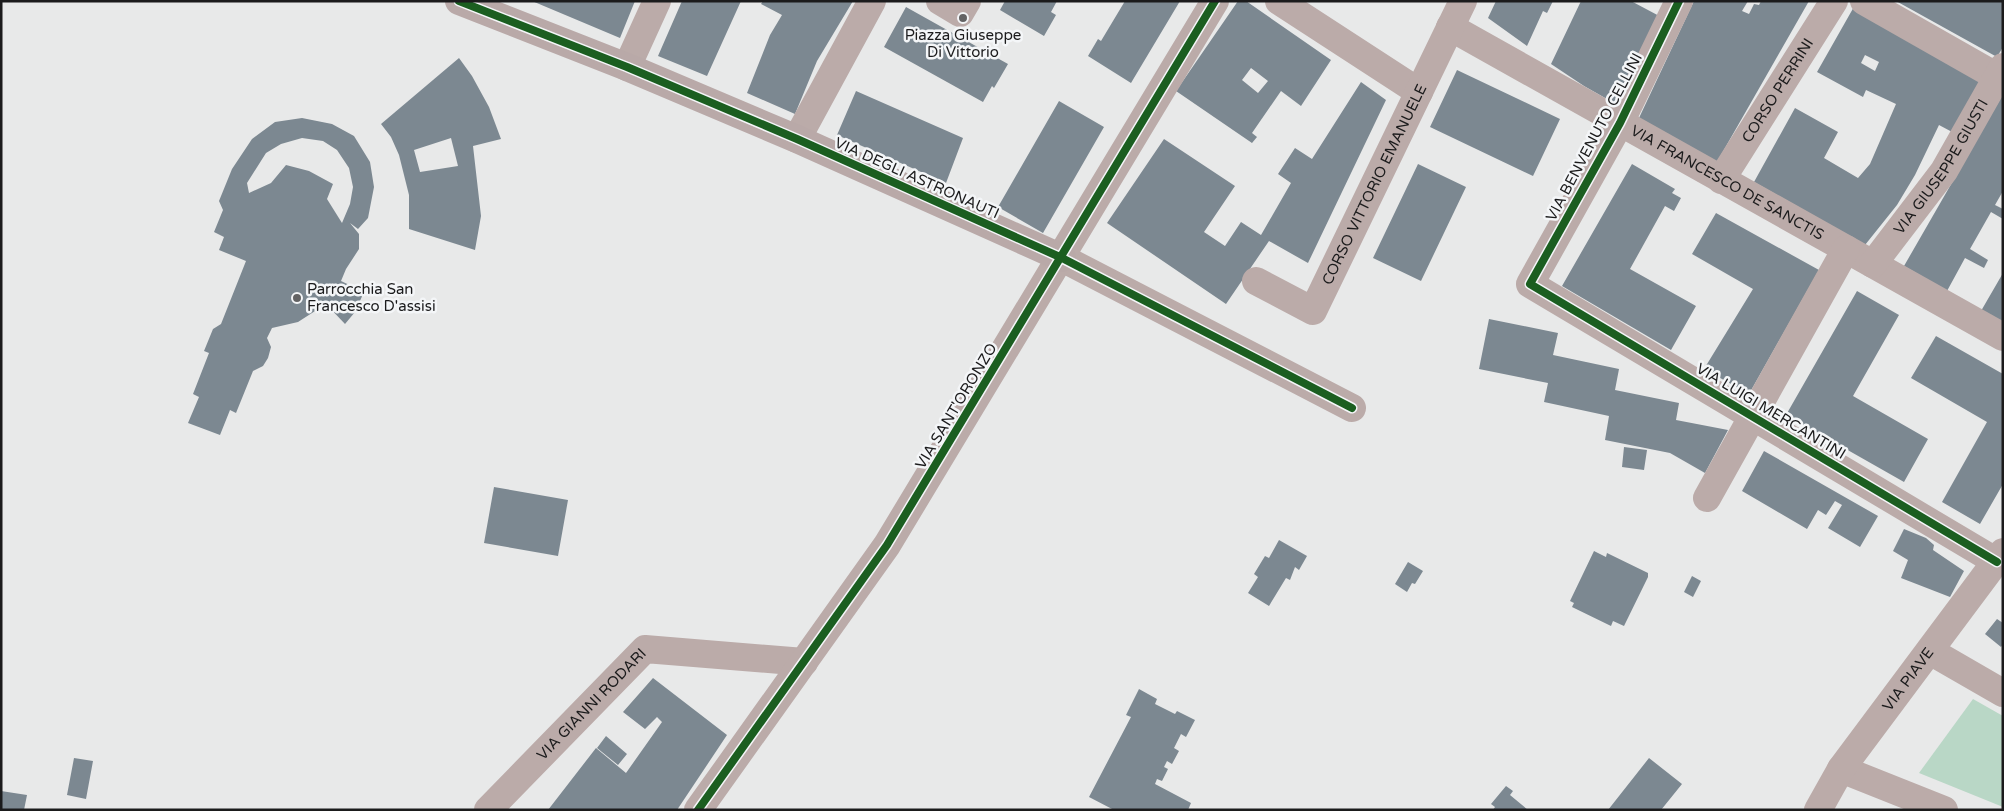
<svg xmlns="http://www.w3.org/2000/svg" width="2004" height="811" font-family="'Varela Round',sans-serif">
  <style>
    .green { fill: #b9d7c6 }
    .building { fill: #7c8891; fill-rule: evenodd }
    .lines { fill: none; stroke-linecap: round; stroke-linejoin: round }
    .street { stroke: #bbaba9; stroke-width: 28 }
    .secondary { stroke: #b9a9a8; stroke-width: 28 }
    .cycleway-casing { stroke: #f4f6f8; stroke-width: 11 }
    .cycleway { stroke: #1b5e20; stroke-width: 8 }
    .poi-dot { fill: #636364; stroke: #f4f6f8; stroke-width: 2 }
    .labels { text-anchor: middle; stroke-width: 5; stroke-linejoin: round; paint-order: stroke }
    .poi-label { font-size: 15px; fill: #1b1b1c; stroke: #f4f6f8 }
    .street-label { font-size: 15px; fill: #1b1b1c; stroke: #f4f6f8 }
  </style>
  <rect width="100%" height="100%" fill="#e8e9e9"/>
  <path class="green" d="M 1973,699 L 2003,716 L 2003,807 L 1919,773 Z"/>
  <path class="building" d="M 532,1 L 635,1 L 620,38 Z
    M 682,1 L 741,1 L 707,76 L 658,56 Z
    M 763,1 L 853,1 L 817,61 L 795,114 L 747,93 L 770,35 L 782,15 L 761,4 Z
    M 1005,1 L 1057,1 L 1051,12 L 1056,15 L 1044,36 L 1000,10 Z
    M 1125,1 L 1180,1 L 1131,83 L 1088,56 L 1098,39 L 1101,41 Z
    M 1238,1 L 1246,1 L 1331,60 L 1301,106 L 1281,91 L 1252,133 L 1257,137 L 1252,143 L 1176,91 ZM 1251,68 L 1268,81 L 1258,93 L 1242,80 Z
    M 1496,1 L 1553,1 L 1547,13 L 1543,11 L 1527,46 L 1488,18 Z
    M 1581,1 L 1631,1 L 1663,18 L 1621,107 L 1584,86 L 1551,64 Z
    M 1694,1 L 1748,1 L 1742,11 L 1749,14 L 1754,4 L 1759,5 L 1761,1 L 1809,1 L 1717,162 L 1639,118 Z
    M 1896,1 L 2003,1 L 2003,47 L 1997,57 Z
    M 1855,5 L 1985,78 L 1954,133 L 1939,125 L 1915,175 L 1897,205 L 1865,245 L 1754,182 L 1795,108 L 1838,132 L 1824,158 L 1858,178 L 1870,164 L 1896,104 L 1866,90 L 1863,97 L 1817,72 ZM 1865,55 L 1879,62 L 1875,71 L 1861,63 Z
    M 906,7 L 1008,64 L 994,88 L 992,86 L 983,102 L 884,47 Z
    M 459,58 L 472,76 L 489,107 L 501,139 L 473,146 L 481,216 L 475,250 L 409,229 L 409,195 L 399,155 L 391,137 L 381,124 ZM 451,138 L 458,166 L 420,172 L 414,150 Z
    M 1457,70 L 1560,119 L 1533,176 L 1430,127 Z
    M 1361,82 L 1386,100 L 1308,263 L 1269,241 L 1226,304 L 1107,223 L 1164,139 L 1235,186 L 1204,232 L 1225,246 L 1241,222 L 1261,235 L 1291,183 L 1278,174 L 1295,148 L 1312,159 Z
    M 856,91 L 963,138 L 946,183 L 837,135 Z
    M 2003,94 L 2003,191 L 1995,205 L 2003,209 L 2003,219 L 1991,212 L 1970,249 L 1988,260 L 1984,268 L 1965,258 L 1947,291 L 1904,266 Z
    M 1059,101 L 1104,127 L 1043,233 L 998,207 Z
    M 302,118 L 332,124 L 354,136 L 370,162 L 374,187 L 368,218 L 358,229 L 350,223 L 359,234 L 359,249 L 346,269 L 341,281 L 364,292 L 355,312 L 345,324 L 326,304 L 298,322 L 272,328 L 267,338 L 271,347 L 268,358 L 263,366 L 253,371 L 236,413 L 230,410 L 220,435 L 188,423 L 199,397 L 193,394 L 209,353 L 204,351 L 213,329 L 221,324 L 246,261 L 219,250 L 224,237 L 214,232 L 223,210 L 219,201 L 232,169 L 252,139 L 275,122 ZM 302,138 L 323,141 L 337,150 L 349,168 L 353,187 L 350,204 L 342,223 L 327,199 L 333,184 L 309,171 L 286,165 L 271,183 L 249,193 L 247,183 L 266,153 L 281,144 Z
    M 1418,164 L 1466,187 L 1421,281 L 1373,258 Z
    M 1632,164 L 1675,189 L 1672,193 L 1681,198 L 1674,211 L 1665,206 L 1630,269 L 1696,306 L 1671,350 L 1562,286 Z
    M 1716,213 L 1819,270 L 1749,394 L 1704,369 L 1753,289 L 1692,254 Z
    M 2003,273 L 2003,323 L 1981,311 Z
    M 1857,291 L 1899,315 L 1853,396 L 1928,439 L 1904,482 L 1786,415 Z
    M 1489,319 L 1558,333 L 1553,355 L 1619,369 L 1615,390 L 1679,403 L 1676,420 L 1728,430 L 1705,473 L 1670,453 L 1605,440 L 1609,416 L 1544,402 L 1548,383 L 1479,369 Z
    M 1936,336 L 2003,374 L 2003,484 L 1980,524 L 1942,502 L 1987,422 L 1911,378 Z
    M 1624,447 L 1647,450 L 1644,470 L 1622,467 Z
    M 1764,451 L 1878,516 L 1860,547 L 1828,528 L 1842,505 L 1835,501 L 1826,515 L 1818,510 L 1807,529 L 1742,491 Z
    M 494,487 L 568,500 L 558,556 L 484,543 Z
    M 1904,529 L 1926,538 L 1934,545 L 1933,550 L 1964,571 L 1950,597 L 1901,578 L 1908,560 L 1893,551 Z
    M 1279,540 L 1307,556 L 1299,570 L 1295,567 L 1290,580 L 1286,578 L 1269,606 L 1248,593 L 1258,577 L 1254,574 L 1265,556 L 1269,558 Z
    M 1594,551 L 1606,557 L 1607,553 L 1648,573 L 1648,577 L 1624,626 L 1613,621 L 1611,626 L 1572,607 L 1574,603 L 1570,601 Z
    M 1408,562 L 1423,571 L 1415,584 L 1412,583 L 1407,592 L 1395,584 Z
    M 1692,576 L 1701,581 L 1693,597 L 1684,592 Z
    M 1997,619 L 2003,623 L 2003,644 L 2001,647 L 1985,634 Z
    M 653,678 L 727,735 L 677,810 L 548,810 L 596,748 L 626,773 L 662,722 L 657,717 L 645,729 L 623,712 Z
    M 1139,689 L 1157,699 L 1155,704 L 1175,714 L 1177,711 L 1195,720 L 1186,737 L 1181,734 L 1174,748 L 1179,751 L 1172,764 L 1167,761 L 1164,767 L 1168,769 L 1162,781 L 1157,779 L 1155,784 L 1191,803 L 1188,810 L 1114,810 L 1089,797 L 1131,717 L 1126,715 Z
    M 606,736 L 627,754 L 618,765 L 597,748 Z
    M 74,758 L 93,761 L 86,799 L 67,795 Z
    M 1649,758 L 1682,784 L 1661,810 L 1608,810 Z
    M 1506,786 L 1513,791 L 1510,795 L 1528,810 L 1493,810 L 1495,807 L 1491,804 Z
    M 1,791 L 27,795 L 24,810 L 1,810 Z"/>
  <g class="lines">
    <g class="street">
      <path d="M 940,1 L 960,13 L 967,1"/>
      <path d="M 1279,1 L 1419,92"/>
      <path d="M 1679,1 L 1620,123 L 1530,284 L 1997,562"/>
      <path d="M 1864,1 L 2003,80"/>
      <path id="s1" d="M 1450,27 L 2003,337"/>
      <path d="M 627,67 L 657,1"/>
      <path d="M 797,139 L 872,1"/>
      <path id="s2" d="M 1721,180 L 1834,1"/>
      <path d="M 1062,258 L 1352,408"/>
      <path id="s3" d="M 1873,264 L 1944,171 L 2003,67"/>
      <path id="s4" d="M 1256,281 L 1313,311 L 1463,1"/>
      <path d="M 1707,498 L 1846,249"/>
      <path d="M 1930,651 L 2003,693"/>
      <path d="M 1841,769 L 1944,810"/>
      <path id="s5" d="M 488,810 L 645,649 L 804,662"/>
      <path d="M 698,810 L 887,545 L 1215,1"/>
      <path id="s6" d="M 1818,810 L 1841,769 L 2003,552"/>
    </g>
    <path class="secondary" d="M 459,1 L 627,67 L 797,139 L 1062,258"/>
    <defs>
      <path id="cycleway" d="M 459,1 L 627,67 L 797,139 L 1062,258 L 1352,408
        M 1679,1 L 1620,123 L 1530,284 L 1997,562
        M 698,810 L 887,545 L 1215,1"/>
    </defs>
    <use href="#cycleway" class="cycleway-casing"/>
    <use href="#cycleway" class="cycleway"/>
  </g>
  <g class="poi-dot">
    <circle cx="963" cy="18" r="5"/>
    <circle cx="297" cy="298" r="5"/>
  </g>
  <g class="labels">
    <g class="poi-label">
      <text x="963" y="40">Piazza Giuseppe<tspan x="963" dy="17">Di Vittorio</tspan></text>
      <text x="307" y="294" text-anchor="start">Parrocchia San<tspan x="307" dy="17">Francesco D'assisi</tspan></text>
    </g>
    <g class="street-label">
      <text dy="5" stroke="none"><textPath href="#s2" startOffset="106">CORSO PERRINI</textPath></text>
      <text transform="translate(1594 137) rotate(-62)" y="5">VIA BENVENUTO CELLINI</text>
      <text dy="5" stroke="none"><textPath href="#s3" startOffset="119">VIA GIUSEPPE GIUSTI</textPath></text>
      <text transform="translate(917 178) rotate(24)" y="5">VIA DEGLI ASTRONAUTI</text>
      <text dy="5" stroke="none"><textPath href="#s1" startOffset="318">VIA FRANCESCO DE SANCTIS</textPath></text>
      <text dy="5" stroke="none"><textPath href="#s4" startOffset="205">CORSO VITTORIO EMANUELE</textPath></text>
      <text transform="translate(956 406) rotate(-59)" y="5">VIA SANT'ORONZO</text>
      <text transform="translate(1771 411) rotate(31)" y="5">VIA LUIGI MERCANTINI</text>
      <text dy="5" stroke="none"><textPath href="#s6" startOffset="159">VIA PIAVE</textPath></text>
      <text dy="5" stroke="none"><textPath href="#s5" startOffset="148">VIA GIANNI RODARI</textPath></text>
    </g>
  </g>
  <rect width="2004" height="811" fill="none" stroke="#1b1b1c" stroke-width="5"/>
</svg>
